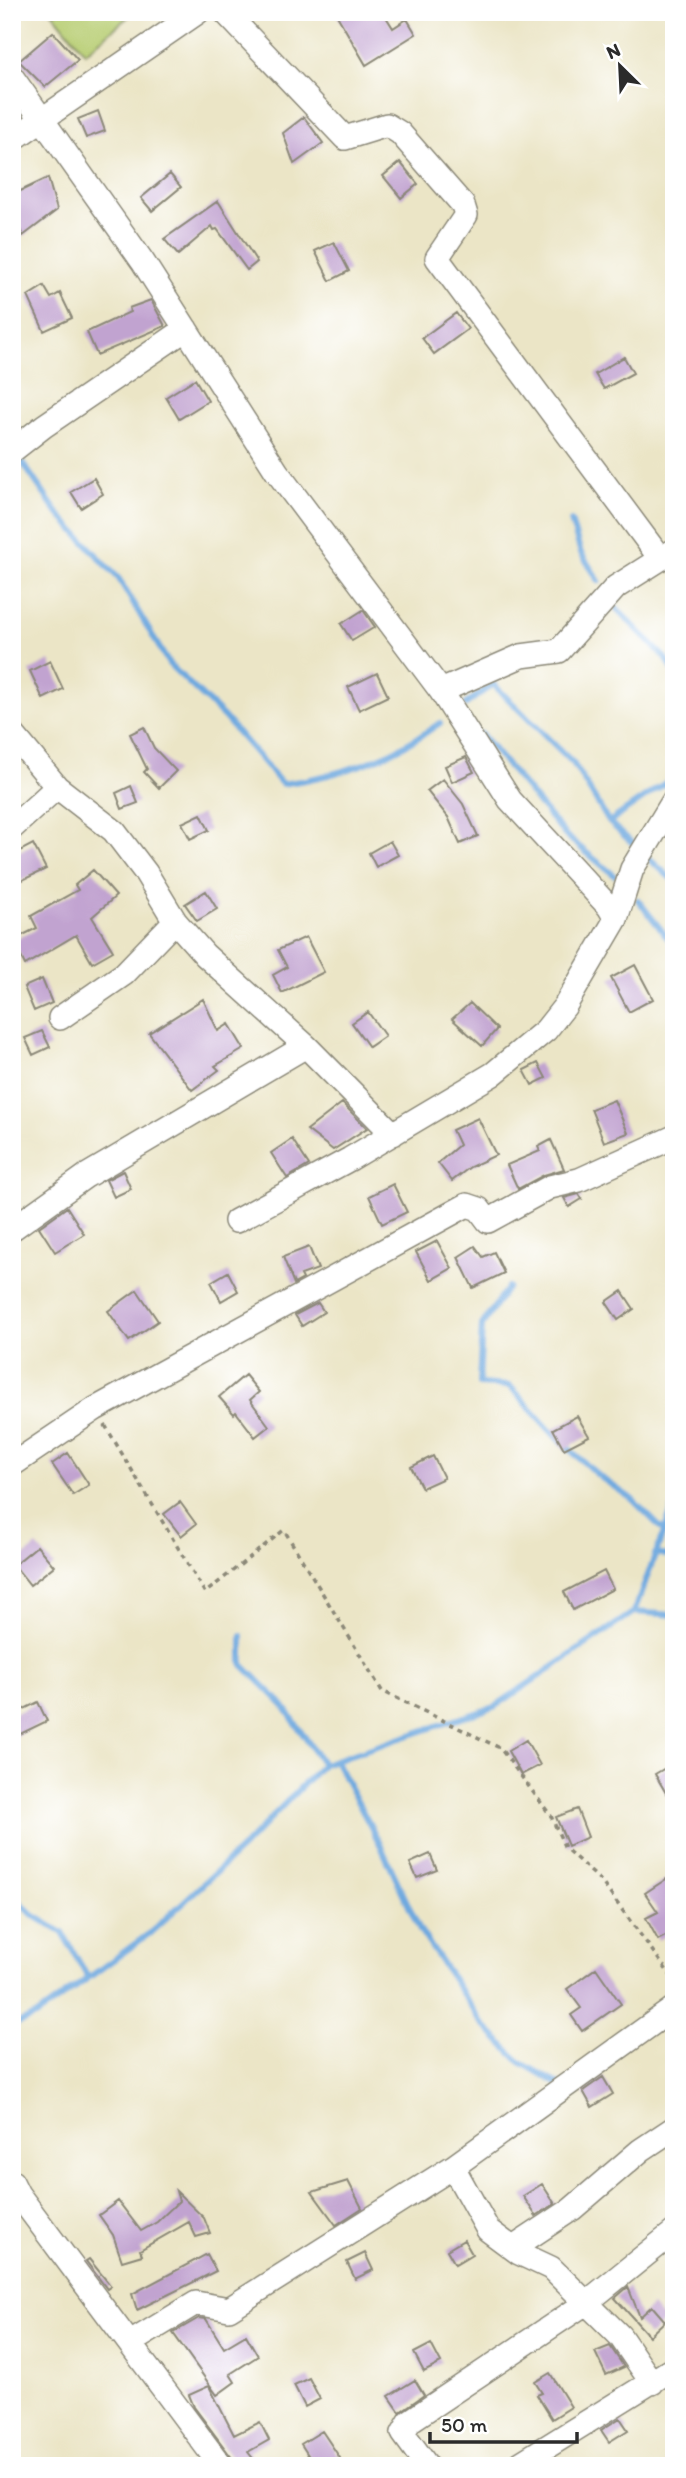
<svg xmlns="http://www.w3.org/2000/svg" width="686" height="2478" font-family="Itim,sans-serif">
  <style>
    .green { fill: #b8ce73; stroke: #727c4f; stroke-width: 2 }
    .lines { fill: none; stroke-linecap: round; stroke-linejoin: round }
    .stream { stroke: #6ea9df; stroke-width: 6 }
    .building { fill: #c1a3d0 }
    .street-casing { stroke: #8b8878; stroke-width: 26 }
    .path { stroke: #8b8878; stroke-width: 3.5; stroke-dasharray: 5 5; stroke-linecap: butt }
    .street { stroke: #fff; stroke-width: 23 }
  </style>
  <rect width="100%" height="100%" fill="#fff"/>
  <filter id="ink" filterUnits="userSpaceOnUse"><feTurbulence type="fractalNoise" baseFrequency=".0143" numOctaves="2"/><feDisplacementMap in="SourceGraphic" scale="14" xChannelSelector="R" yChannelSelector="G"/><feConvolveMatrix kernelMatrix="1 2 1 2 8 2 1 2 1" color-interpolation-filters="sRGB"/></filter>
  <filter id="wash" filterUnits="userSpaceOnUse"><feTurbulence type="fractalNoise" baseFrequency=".00686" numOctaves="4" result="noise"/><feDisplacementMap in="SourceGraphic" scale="28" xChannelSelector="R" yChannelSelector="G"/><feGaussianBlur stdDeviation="1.57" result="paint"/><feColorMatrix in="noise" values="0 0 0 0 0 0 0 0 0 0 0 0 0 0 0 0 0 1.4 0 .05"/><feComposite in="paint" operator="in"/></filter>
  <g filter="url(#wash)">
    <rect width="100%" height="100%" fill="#ebe5c6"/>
    <path class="green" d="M 52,12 L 134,12 L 85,53 Z"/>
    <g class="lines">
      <path class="stream" d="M 22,462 L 56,511 L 119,579 L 169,664 L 224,717 L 282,784 C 343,775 390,759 440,723
        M 571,521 L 581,553 L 599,581
        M 617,609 L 668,661 L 674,672
        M 466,704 L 493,684 L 573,763 L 609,822 L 639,849
        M 481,734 L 565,835 L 614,875
        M 609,822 L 674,777
        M 647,857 L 674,881
        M 638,900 L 674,946
        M 508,1287 L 482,1325 L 479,1384 L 510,1386 L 556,1437 L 600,1477 L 632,1499 L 664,1531
        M 655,1554 L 674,1557
        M 634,1612 L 674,1615
        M 242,1636 L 242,1664 L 284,1706 L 323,1764
        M 335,1760 L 379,1842 L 420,1930 L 482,2023 L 520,2062 L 558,2084
        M 12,1894 L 33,1915 L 63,1933 L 88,1978
        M 12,2026 L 36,2016 L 150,1933 L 244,1846 L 323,1764 L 494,1707 L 634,1612 L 674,1505"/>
    </g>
    <g id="blocks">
      <path class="building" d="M 335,12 L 383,12 L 393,28 L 407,19 L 416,34 L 366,65 Z
        M 53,32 L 78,60 L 45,87 L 19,61 Z
        M 98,111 L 105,131 L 86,138 L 78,119 Z
        M 304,117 L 323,143 L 294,164 L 283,133 Z
        M 400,162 L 418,184 L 401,198 L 383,176 Z
        M 170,174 L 181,187 L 152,211 L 141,198 Z
        M 48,178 L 57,210 L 23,236 L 12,212 L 12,195 Z
        M 218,201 L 257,262 L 247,270 L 217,229 L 214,230 L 212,226 L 178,255 L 164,239 Z
        M 334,242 L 349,271 L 330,281 L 315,251 Z
        M 44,286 L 51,298 L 60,293 L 72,318 L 44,331 L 28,296 Z
        M 151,300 L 165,326 L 97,355 L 87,332 L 130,312 L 129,308 Z
        M 456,313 L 468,329 L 434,354 L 422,338 Z
        M 624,357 L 633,373 L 604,389 L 595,374 Z
        M 195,379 L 208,401 L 179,419 L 166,397 Z
        M 94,478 L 103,494 L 81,508 L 71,492 Z
        M 363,610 L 375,627 L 352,641 L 341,624 Z
        M 50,661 L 63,689 L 43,699 L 30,671 Z
        M 377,673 L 388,696 L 359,710 L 348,687 Z
        M 144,727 L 154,748 L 176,771 L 159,788 L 144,772 L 147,769 L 130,734 Z
        M 466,757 L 474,772 L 452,782 L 445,766 Z
        M 443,779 L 463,804 L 478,836 L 460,844 L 448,817 L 427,791 Z
        M 131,786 L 138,803 L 122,809 L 116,793 Z
        M 201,814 L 209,830 L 190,839 L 182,823 Z
        M 390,841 L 398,855 L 376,867 L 369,853 Z
        M 33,844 L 46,869 L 12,885 L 12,855 Z
        M 93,870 L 116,896 L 92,917 L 113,951 L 92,963 L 76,935 L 25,965 L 13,940 L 37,928 L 31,916 L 78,890 L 75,885 Z
        M 206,891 L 217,909 L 197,921 L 185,904 Z
        M 306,937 L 324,972 L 282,993 L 273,975 L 287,967 L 278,950 Z
        M 635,965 L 653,999 L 629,1012 L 611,978 Z
        M 42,979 L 52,1003 L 34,1011 L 24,987 Z
        M 203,999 L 218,1031 L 229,1024 L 244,1049 L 215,1066 L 219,1070 L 192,1090 L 149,1033 Z
        M 470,1003 L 497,1029 L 482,1046 L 452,1019 Z
        M 368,1012 L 385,1036 L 369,1047 L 352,1023 Z
        M 42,1031 L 50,1047 L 33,1055 L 25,1038 Z
        M 538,1063 L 546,1078 L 532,1085 L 524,1070 Z
        M 614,1100 L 628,1133 L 604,1142 L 591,1109 Z
        M 342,1103 L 367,1128 L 333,1150 L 307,1130 Z
        M 478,1118 L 496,1155 L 470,1167 L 452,1181 L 438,1163 L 459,1145 L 452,1130 Z
        M 292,1139 L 309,1165 L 287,1178 L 271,1153 Z
        M 551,1140 L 564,1169 L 544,1175 L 518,1189 L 507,1165 L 540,1151 L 538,1147 Z
        M 123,1171 L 131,1189 L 114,1197 L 106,1180 Z
        M 393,1184 L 407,1212 L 382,1224 L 369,1196 Z
        M 579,1194 L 582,1199 L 569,1207 L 564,1198 Z
        M 67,1207 L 84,1234 L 55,1252 L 39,1227 Z
        M 437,1241 L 452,1268 L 431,1280 L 416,1252 Z
        M 475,1246 L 483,1257 L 494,1252 L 504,1273 L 473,1288 L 458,1257 Z
        M 309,1247 L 318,1269 L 301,1275 L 303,1279 L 294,1284 L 283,1257 Z
        M 228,1272 L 238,1291 L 221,1301 L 211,1282 Z
        M 137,1290 L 158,1321 L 129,1341 L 108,1311 Z
        M 622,1291 L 634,1309 L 618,1320 L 606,1302 Z
        M 318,1303 L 324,1312 L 302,1326 L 295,1315 Z
        M 245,1375 L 259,1392 L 250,1400 L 269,1426 L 255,1437 L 236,1412 L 234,1414 L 219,1397 Z
        M 577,1416 L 589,1436 L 564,1449 L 553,1429 Z
        M 68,1453 L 89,1485 L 73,1495 L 52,1464 Z
        M 433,1456 L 444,1478 L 422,1488 L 411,1467 Z
        M 180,1502 L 196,1524 L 181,1536 L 164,1514 Z
        M 37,1546 L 54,1566 L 30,1585 L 14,1565 Z
        M 604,1571 L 613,1589 L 573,1610 L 564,1592 Z
        M 38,1702 L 47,1721 L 12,1738 L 12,1715 Z
        M 526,1740 L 540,1765 L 521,1775 L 508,1751 Z
        M 674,1763 L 674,1807 L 655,1774 Z
        M 577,1809 L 588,1837 L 568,1846 L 556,1817 Z
        M 430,1854 L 437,1870 L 417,1878 L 410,1863 Z
        M 674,1874 L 674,1937 L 671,1933 L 658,1940 L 646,1918 L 658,1912 L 645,1893 Z
        M 596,1968 L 621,2004 L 582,2031 L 571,2015 L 581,2008 L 567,1989 Z
        M 603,2077 L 613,2094 L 592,2107 L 583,2091 Z
        M 348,2181 L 362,2208 L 336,2225 L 312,2192 Z
        M 542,2184 L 555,2204 L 536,2216 L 523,2196 Z
        M 176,2191 L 204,2218 L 210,2233 L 196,2237 L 189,2222 L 140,2250 L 142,2255 L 122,2261 L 113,2235 L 99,2215 L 118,2201 L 141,2231 L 157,2222 L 179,2201 Z
        M 464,2240 L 472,2254 L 455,2264 L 447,2250 Z
        M 365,2253 L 373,2270 L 355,2279 L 347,2262 Z
        M 207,2254 L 216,2271 L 137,2310 L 132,2294 Z
        M 89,2259 L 111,2286 L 107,2289 L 86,2261 Z
        M 628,2287 L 640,2317 L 652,2306 L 665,2321 L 649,2336 L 615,2298 Z
        M 199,2318 L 206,2319 L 224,2348 L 246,2335 L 258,2356 L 230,2374 L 235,2382 L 217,2395 L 173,2333 Z
        M 431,2344 L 441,2363 L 424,2372 L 414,2353 Z
        M 610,2346 L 624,2367 L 606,2375 L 595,2352 Z
        M 550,2373 L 571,2407 L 552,2419 L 537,2395 L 542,2393 L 535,2382 Z
        M 309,2378 L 320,2399 L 305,2407 L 294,2385 Z
        M 415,2380 L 424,2395 L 400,2412 L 389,2396 Z
        M 209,2386 L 234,2435 L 260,2422 L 269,2440 L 248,2452 L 259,2466 L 235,2466 L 232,2458 L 194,2407 L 189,2395 Z
        M 620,2418 L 628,2430 L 609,2442 L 601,2430 Z
        M 322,2431 L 340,2458 L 329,2466 L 315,2466 L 301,2444 Z"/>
    </g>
  </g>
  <g filter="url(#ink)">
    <use href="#blocks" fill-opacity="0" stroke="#8b8878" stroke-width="2"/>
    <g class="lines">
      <defs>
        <path id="street" d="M 225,12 L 345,138 L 387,125 L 400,133 L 463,205 L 466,215 L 437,258 L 660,558
          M 12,77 L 143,262 L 277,472 L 441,691 L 510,800 L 609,907 L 616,919 L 565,1006 L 546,1030 L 493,1074 L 350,1159 L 236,1221
          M 12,140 L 198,12
          M 12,451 L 44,426 L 186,329
          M 441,691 L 521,656 L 559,651 L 616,587 L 673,551
          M 12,733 L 57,787 L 114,831 L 146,873 L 175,921 L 205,955 L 306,1046
          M 12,828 L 57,787
          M 616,919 L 632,869 L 674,800
          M 60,1018 L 124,974 L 175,921
          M 12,1229 L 86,1176 L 306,1046 L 393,1134
          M 12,1465 L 95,1409 L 467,1205 L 479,1209 L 488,1221 L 550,1187 L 579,1180 L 674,1137
          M 453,2167 L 488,2230 L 519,2253 L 551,2268 L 620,2336 L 652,2383
          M 12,2182 L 18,2194 L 221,2466
          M 513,2248 L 572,2209 L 641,2150 L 674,2128
          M 130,2343 L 196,2303 L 229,2309 L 453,2167 L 674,2008
          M 427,2466 L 403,2433 L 410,2421 L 586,2303 L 674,2232
          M 516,2466 L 674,2368"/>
      </defs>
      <use href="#street" class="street-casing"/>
      <path class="path" d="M 105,1425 L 205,1593 L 284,1530 L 382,1691 L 500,1748 L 551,1816 L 565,1848 L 600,1880 L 674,1980"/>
      <use href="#street" class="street"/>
    </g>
  </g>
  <rect width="686" height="2478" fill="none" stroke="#fff" stroke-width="42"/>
  <g transform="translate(620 66) rotate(336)" stroke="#ffffff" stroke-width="5" paint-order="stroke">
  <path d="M0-5L12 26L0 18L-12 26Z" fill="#2b2b2b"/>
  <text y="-10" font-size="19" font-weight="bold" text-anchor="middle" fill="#2b2b2b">N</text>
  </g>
  <path d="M430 2432v10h147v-10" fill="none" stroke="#2b2b2b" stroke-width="3.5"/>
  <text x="441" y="2432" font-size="21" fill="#2b2b2b" stroke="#ffffff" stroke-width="5" paint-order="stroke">50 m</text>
</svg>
